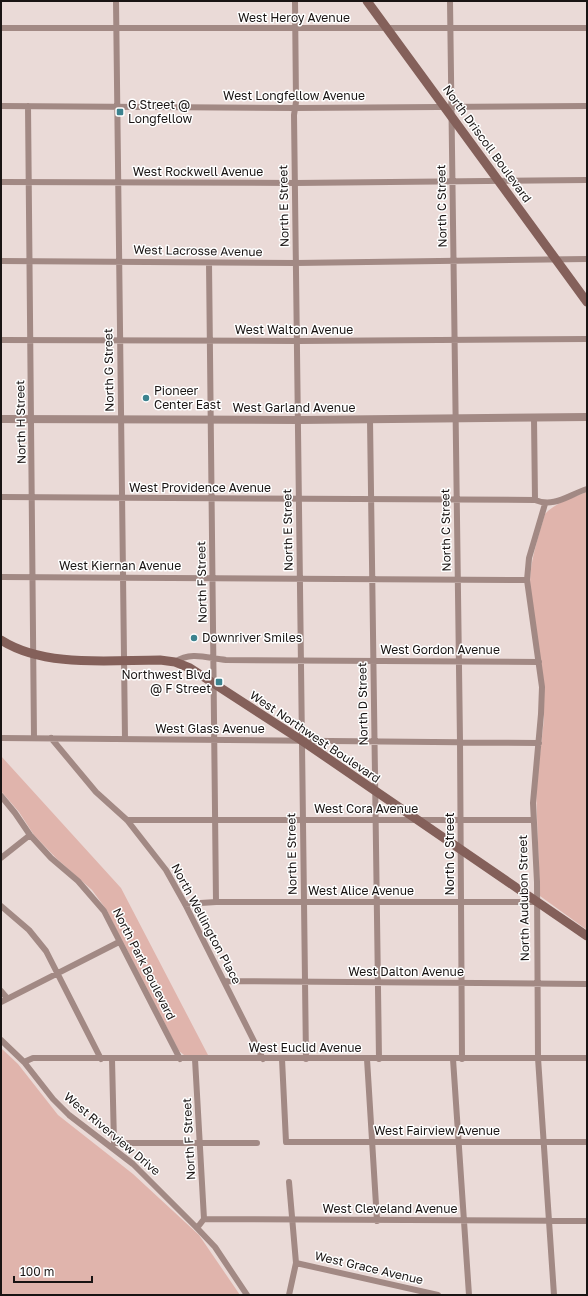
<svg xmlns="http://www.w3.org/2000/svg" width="588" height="1296" font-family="'Golos Text',sans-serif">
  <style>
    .green { fill: #e0b4ac }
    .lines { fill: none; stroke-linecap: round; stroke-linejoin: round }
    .minor { stroke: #a28984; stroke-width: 6 }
    .tertiary { stroke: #a28984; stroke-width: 8 }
    .secondary { stroke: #84605a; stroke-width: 9 }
    .poi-dot { fill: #3c828e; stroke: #fff; stroke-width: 1.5 }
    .labels { text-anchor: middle; stroke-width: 3; stroke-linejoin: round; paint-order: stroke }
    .street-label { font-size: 12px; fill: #191413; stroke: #fff }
    .poi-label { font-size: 12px; fill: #191413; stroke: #fff; text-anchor: start }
  </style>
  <rect width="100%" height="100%" fill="#eadad7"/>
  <path class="green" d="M 587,492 L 587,930 L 540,896 L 536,790 L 544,719 L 544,698 L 530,585 C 530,560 538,538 545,514 C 555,503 573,497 587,492 Z
    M 1,756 L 121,888 L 208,1055 L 184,1055 L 179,1051 L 106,909 L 92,890 L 56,858 L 34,835 L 19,812 L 1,791 Z
    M 1,1048 L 18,1064 L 58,1115 L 133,1174 L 199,1235 L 240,1295 L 1,1295 Z"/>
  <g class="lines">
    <path class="minor" d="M 116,1 L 125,739
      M 295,1 L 296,102 L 294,115 L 306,1059
      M 450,1 L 460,741 L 462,1059
      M 1,28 L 587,28
      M 1,106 L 295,108 L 587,106
      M 28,106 L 34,738
      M 1,182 L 295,183 L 587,180
      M 1,261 L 296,263 L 587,259
      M 209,263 L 216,902
      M 1,340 L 297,341 L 587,339
      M 534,418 L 535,500
      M 370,420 L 379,1059
      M 1,497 L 535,500 C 554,508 568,495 587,489
      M 545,504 L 529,558 L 527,580 L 542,687 L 541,714 L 533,803 L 537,882 L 538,1058 L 554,1295
      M 1,577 L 527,580
      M 175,662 C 191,651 207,658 226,660 L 539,662
      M 1,738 L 539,743
      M 51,738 L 96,792 L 127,820 L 166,870 L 185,904 L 263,1059
      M 1,796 L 15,813 L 30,835 L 51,858 L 78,881 L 104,911 L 180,1059
      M 127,820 L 533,820
      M 1,858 L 30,835
      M 185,904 L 216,902 L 537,902
      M 1,906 L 29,930 L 46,951 L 101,1059
      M 225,981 L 587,984
      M 1,991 L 7,998
      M 1,1002 L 119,942
      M 1,1040 L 24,1062 L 53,1099 L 69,1115 L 133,1164 L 197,1228 L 215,1247 L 247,1295
      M 112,1059 L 114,1143
      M 195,1059 L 204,1219
      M 282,1059 L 286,1142 L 587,1142
      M 367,1059 L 377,1221
      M 453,1059 L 469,1295
      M 24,1062 L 33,1058 L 587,1058
      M 111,1147 L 114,1143 L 257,1143
      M 289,1182 L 296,1263 L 289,1295
      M 197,1228 L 204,1219 L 587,1221
      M 296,1263 L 438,1295"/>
    <path class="tertiary" d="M 1,419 L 298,420 L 587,417"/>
    <path class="secondary" d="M 367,1 L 587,302
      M 1,640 C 45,668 110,660 160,660 L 175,662 L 190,668 L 301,740 L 587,936"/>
  </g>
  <g class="poi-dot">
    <rect x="116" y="108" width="8" height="8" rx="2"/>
    <circle cx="146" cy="398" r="4"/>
    <circle cx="194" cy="638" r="4"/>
    <rect x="215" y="678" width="8" height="8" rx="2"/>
  </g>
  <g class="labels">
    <g class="street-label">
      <text x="294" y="22">West Heroy Avenue</text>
      <text x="294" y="100">West Longfellow Avenue</text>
      <text transform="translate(487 144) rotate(54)" y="4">North Driscoll Boulevard</text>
      <text x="198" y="176">West Rockwell Avenue</text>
      <text transform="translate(284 206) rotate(-91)" y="4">North E Street</text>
      <text transform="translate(442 206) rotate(-91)" y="4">North C Street</text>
      <text transform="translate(198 251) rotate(1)" y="4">West Lacrosse Avenue</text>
      <text x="294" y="334">West Walton Avenue</text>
      <text transform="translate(109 370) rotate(-91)" y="4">North G Street</text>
      <text x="294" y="412">West Garland Avenue</text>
      <text transform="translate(21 422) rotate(-91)" y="4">North H Street</text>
      <text x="200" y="492">West Providence Avenue</text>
      <text transform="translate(288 530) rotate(-91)" y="4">North E Street</text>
      <text transform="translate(446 530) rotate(-91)" y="4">North C Street</text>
      <text x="120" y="570">West Kiernan Avenue</text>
      <text transform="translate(202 582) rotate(-91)" y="4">North F Street</text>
      <text x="440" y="654">West Gordon Avenue</text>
      <text transform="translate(363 704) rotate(-91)" y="4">North D Street</text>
      <text x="210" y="733">West Glass Avenue</text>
      <text transform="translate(315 737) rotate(34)" y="4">West Northwest Boulevard</text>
      <text x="366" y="813">West Cora Avenue</text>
      <text transform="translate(292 854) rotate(-91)" y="4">North E Street</text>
      <text transform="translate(450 854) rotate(-90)" y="4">North C Street</text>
      <text x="361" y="895">West Alice Avenue</text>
      <text transform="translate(524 898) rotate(-91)" y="4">North Audubon Street</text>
      <text transform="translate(206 924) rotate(62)" y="4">North Wellington Place</text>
      <text transform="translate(144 964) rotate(63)" y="4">North Park Boulevard</text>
      <text x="406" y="976">West Dalton Avenue</text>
      <text x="305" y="1052">West Euclid Avenue</text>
      <text x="437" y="1135">West Fairview Avenue</text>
      <text transform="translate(112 1134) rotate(40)" y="4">West Riverview Drive</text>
      <text transform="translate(189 1139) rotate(-93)" y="4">North F Street</text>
      <text x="390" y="1213">West Cleveland Avenue</text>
      <text transform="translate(369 1268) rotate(13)" y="4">West Grace Avenue</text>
    </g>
    <g class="poi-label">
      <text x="128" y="109">G Street @<tspan x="128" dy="14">Longfellow</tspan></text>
      <text x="154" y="395">Pioneer<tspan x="154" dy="14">Center East</tspan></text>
      <text x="202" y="642">Downriver Smiles</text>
      <text x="211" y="679" text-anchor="end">Northwest Blvd<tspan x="211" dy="14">@ F Street</tspan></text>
    </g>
  </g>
  <rect width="588" height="1296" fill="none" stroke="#191413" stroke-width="4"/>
  <path d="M14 1276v6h78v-6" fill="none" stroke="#191413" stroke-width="2"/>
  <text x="20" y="1276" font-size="12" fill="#191413" stroke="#ffffff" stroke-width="3" paint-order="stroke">100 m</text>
</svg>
